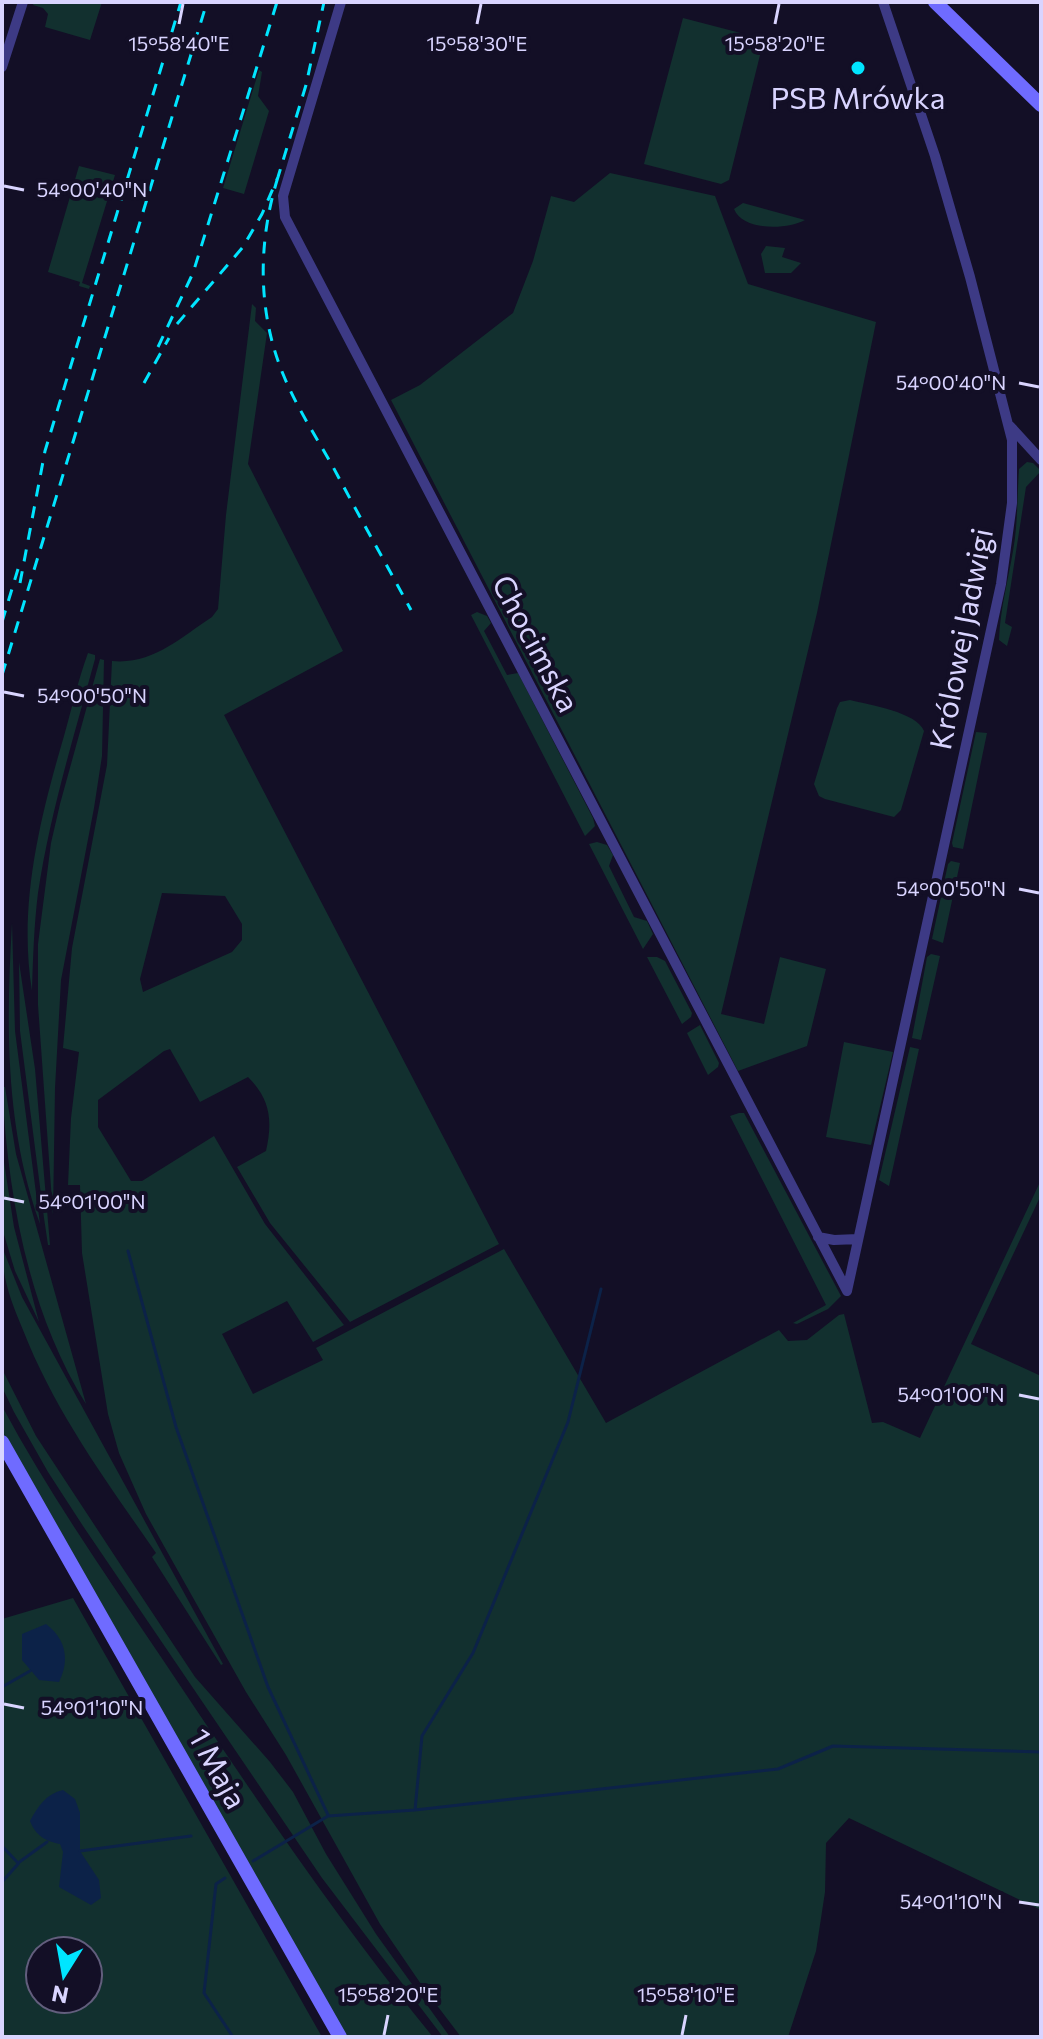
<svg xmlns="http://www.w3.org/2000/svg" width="1043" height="2039" font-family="Commissioner,sans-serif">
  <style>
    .green { fill: #12302f; fill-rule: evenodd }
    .water { fill: #0c2248 }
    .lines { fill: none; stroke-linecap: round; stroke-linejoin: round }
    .stream { stroke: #0c2248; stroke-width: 3 }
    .street { stroke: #3d3a85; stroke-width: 10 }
    .secondary { stroke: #6f6bff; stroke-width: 14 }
    .rail { stroke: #00e5ff; stroke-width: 3; stroke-dasharray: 12 10; stroke-linecap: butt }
    .ticks { fill: none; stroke: #d9d4ff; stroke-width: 3 }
    .poi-dot { fill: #00e5ff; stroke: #130f26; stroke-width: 3 }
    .labels { text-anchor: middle; stroke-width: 8; stroke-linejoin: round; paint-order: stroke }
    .poi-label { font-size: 30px; fill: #d9d4ff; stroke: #130f26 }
    .street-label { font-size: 30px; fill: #d9d4ff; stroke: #130f26 }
    .ticks-label { font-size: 20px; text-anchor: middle; fill: #d9d4ff; stroke: #130f26; stroke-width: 8; stroke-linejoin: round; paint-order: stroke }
  </style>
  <rect width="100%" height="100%" fill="#130f26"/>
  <path class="green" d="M 34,2 L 102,2 L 90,40 L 45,27 L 48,14 L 43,8 L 33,5 Z
    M 683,18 L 756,37 L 763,43 L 729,180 L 721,184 L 644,164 Z
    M 259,70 L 262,72 L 258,96 L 269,111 L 244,194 L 223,188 Z
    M 79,166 L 115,175 L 82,283 L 90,286 L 89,289 L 79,286 L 80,282 L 48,272 Z
    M 610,173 L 715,196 L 748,284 L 876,322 L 817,613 L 721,1014 L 764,1024 L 780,957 L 826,969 L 807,1046 L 738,1071 L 391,400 L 420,385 L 513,313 L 533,261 L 551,196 L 574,202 Z
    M 743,203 L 805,220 C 787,230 743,231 734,209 Z
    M 766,246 L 785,248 L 782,257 L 801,263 L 791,273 L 765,273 L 761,254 Z
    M 252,304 L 256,308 L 255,321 L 267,333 L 248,464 L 343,651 L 224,715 L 499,1244 L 350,1322 L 270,1223 L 237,1167 L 266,1151 C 273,1120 270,1099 248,1077 L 200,1102 L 170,1049 L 164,1051 L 98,1100 L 98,1127 L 131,1181 L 142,1181 L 214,1136 L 265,1224 L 344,1325 L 313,1342 L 287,1301 L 222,1334 L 253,1394 L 323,1360 L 316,1348 L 504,1249 L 606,1423 L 779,1330 L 788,1341 L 807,1340 L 839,1315 L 844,1314 L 872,1423 L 883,1422 L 920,1438 L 1041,1180 L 1041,1195 L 971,1344 L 1041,1376 L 1041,1910 L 849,1818 L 826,1843 L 825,1892 L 816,1951 L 788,2037 L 461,2037 L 423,1987 L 380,1924 L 286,1755 L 246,1692 L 146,1514 L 119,1453 L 108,1414 L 82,1253 L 80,1185 L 68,1185 L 71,1118 L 79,1052 L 63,1048 L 72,948 L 107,765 L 112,661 C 152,665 180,638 212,617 L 218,609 L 226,515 ZM 162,893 L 225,896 L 242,924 L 242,940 L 232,952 L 143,992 L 140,979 Z
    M 1027,462 L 1033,463 L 1041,471 L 1026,487 L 1005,623 L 1012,627 L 1007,646 L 999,640 C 1000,610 1008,581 1013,551 C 1018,524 1017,497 1019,469 Z
    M 477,612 L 487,616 L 491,623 L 484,631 L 507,675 L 518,673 L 593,818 L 595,826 L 585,836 L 471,615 Z
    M 88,653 L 95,655 L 95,659 C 74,736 50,813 38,893 C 34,925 33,958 32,991 C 18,905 40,818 64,736 C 72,708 78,680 88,653 Z
    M 100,659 L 104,660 L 102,756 L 94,808 L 61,980 L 55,1088 L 53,1215 L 38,1005 L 38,944 L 51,843 L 60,804 Z
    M 850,700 C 869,705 917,712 924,731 L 901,810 L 894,817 L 825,799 L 819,796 L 814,784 L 837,708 L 840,702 Z
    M 976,732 L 987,733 L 963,849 L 953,847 L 952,843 Z
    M 597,842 L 607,845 L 613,855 L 609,866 L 634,917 L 647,921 L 653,934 L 643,949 L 589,844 Z
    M 951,861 L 960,863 L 943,943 L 932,939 L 948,864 Z
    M 12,923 L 15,1031 L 40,1224 C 5,1126 6,1026 12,923 Z
    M 931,954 L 940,956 L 921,1040 L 912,1038 L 927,957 Z
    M 647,957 L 657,957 L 665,961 L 692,1013 L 691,1017 L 682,1024 Z
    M 19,962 L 35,1069 L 50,1245 L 48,1245 L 44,1218 L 20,1031 Z
    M 700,1025 L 719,1063 L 718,1067 L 708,1075 L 687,1033 Z
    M 844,1042 L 893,1052 L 871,1145 L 826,1137 Z
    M 910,1047 L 919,1049 L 889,1186 L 879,1180 Z
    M 2,1087 L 5,1087 L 16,1154 L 86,1404 C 28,1311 8,1195 2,1087 Z
    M 739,1113 L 744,1113 L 841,1296 L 828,1309 L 797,1324 L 793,1323 L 826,1305 L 730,1116 Z
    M 2,1149 L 14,1227 L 39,1322 L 15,1271 L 2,1228 Z
    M 2,1247 L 22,1297 L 223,1664 L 221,1665 L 152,1557 L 156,1553 C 107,1482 55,1412 23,1330 C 11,1301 2,1279 2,1247 Z
    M 2,1369 L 36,1436 L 122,1567 L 195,1677 L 270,1762 L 293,1792 L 326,1854 L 376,1934 L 450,2037 L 443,2037 L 322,1878 L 83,1526 L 48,1472 L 14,1412 L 2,1387 Z
    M 2,1406 C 49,1494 106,1575 161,1657 C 248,1787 334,1916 433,2037 L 346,2037 L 2,1431 Z
    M 73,1598 L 322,2037 L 2,2037 L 2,1619 ZM 40,1951 L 88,1951 L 88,1999 L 40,1999 Z"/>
  <path class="water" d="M 46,1624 C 66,1639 70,1660 59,1682 L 39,1680 L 22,1660 L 22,1634 Z
    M 63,1790 L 75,1799 L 80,1813 L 80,1851 L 99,1880 L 101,1898 L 91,1905 L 59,1887 L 63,1852 L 60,1844 C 45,1841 36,1836 30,1821 C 38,1806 46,1794 63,1790 Z"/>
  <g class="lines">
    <path class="stream" d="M 128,1251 L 176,1427 L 268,1687 L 328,1815
      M 2,1687 L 30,1671
      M 415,1810 L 422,1736 L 473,1653 L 568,1422 L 601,1289
      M 2,1846 L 18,1863 L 47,1842
      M 80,1851 L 191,1836
      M 253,1861 L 328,1816 L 415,1810 L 778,1769 L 833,1746 L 1041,1752
      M 225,1878 L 216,1884 L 204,1993 L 233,2037
      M 2,1882 L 18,1864"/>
    <path class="street" d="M 341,2 L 283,196 L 285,217 L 847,1291
      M 2,67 L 23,2
      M 1010,426 L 1041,460
      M 818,1237 L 834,1240 L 858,1239
      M 847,1291 L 1001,584 L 1012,503 L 1012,440 L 970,277 L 935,156 L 883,2"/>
    <path class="secondary" d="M 935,2 L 1041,105
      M 2,1442 L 340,2037"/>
    <path class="rail" d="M 278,177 C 258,241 257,311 283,374 C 296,406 315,435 332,465 C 358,514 385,562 411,610
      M 177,324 L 243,247 L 262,214 L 278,177 L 306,85 L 324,2
      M 158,347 L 193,273 L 277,2
      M 144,383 L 169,338
      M 20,583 L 45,451 L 181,2
      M 2,622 L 18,569
      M 2,675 L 207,2"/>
  </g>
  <path class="ticks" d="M 179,24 L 183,4M 477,24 L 481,4M 775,24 L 779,4M 4,186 L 24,190M 1019,383 L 1039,387M 4,692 L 24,696M 1019,889 L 1039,893M 4,1198 L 24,1202M 1019,1395 L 1039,1399M 4,1704 L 24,1708M 1019,1902 L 1039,1905M 384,2035 L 388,2015M 682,2035 L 686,2015"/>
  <circle class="poi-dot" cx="858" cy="68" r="8"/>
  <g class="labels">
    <g class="poi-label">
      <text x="858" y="109">PSB Mrówka</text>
    </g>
    <g class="street-label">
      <text transform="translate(962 639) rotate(-79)" y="10">Królowej Jadwigi</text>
      <text transform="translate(535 644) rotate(62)" y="10">Chocimska</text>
      <text transform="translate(217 1769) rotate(61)" y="10">1 Maja</text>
    </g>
  </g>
  <g class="ticks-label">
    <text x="179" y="51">15°58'40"E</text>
    <text x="477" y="51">15°58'30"E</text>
    <text x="775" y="51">15°58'20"E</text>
    <text x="92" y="197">54°00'40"N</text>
    <text x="951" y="390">54°00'40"N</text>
    <text x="92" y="703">54°00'50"N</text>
    <text x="951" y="896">54°00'50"N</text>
    <text x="92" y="1209">54°01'00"N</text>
    <text x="951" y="1402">54°01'00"N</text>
    <text x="92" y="1715">54°01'10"N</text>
    <text x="951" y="1909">54°01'10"N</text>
    <text x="388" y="2002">15°58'20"E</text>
    <text x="686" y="2002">15°58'10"E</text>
  </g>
  <rect width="1043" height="2039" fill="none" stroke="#d9d4ff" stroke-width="8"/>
  <g transform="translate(64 1975) rotate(191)"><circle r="38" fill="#130f26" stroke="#625e7d" stroke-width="2"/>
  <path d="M0-6L14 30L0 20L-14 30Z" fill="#00e5ff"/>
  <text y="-12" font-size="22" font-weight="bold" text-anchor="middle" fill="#d9d4ff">N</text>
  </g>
</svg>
